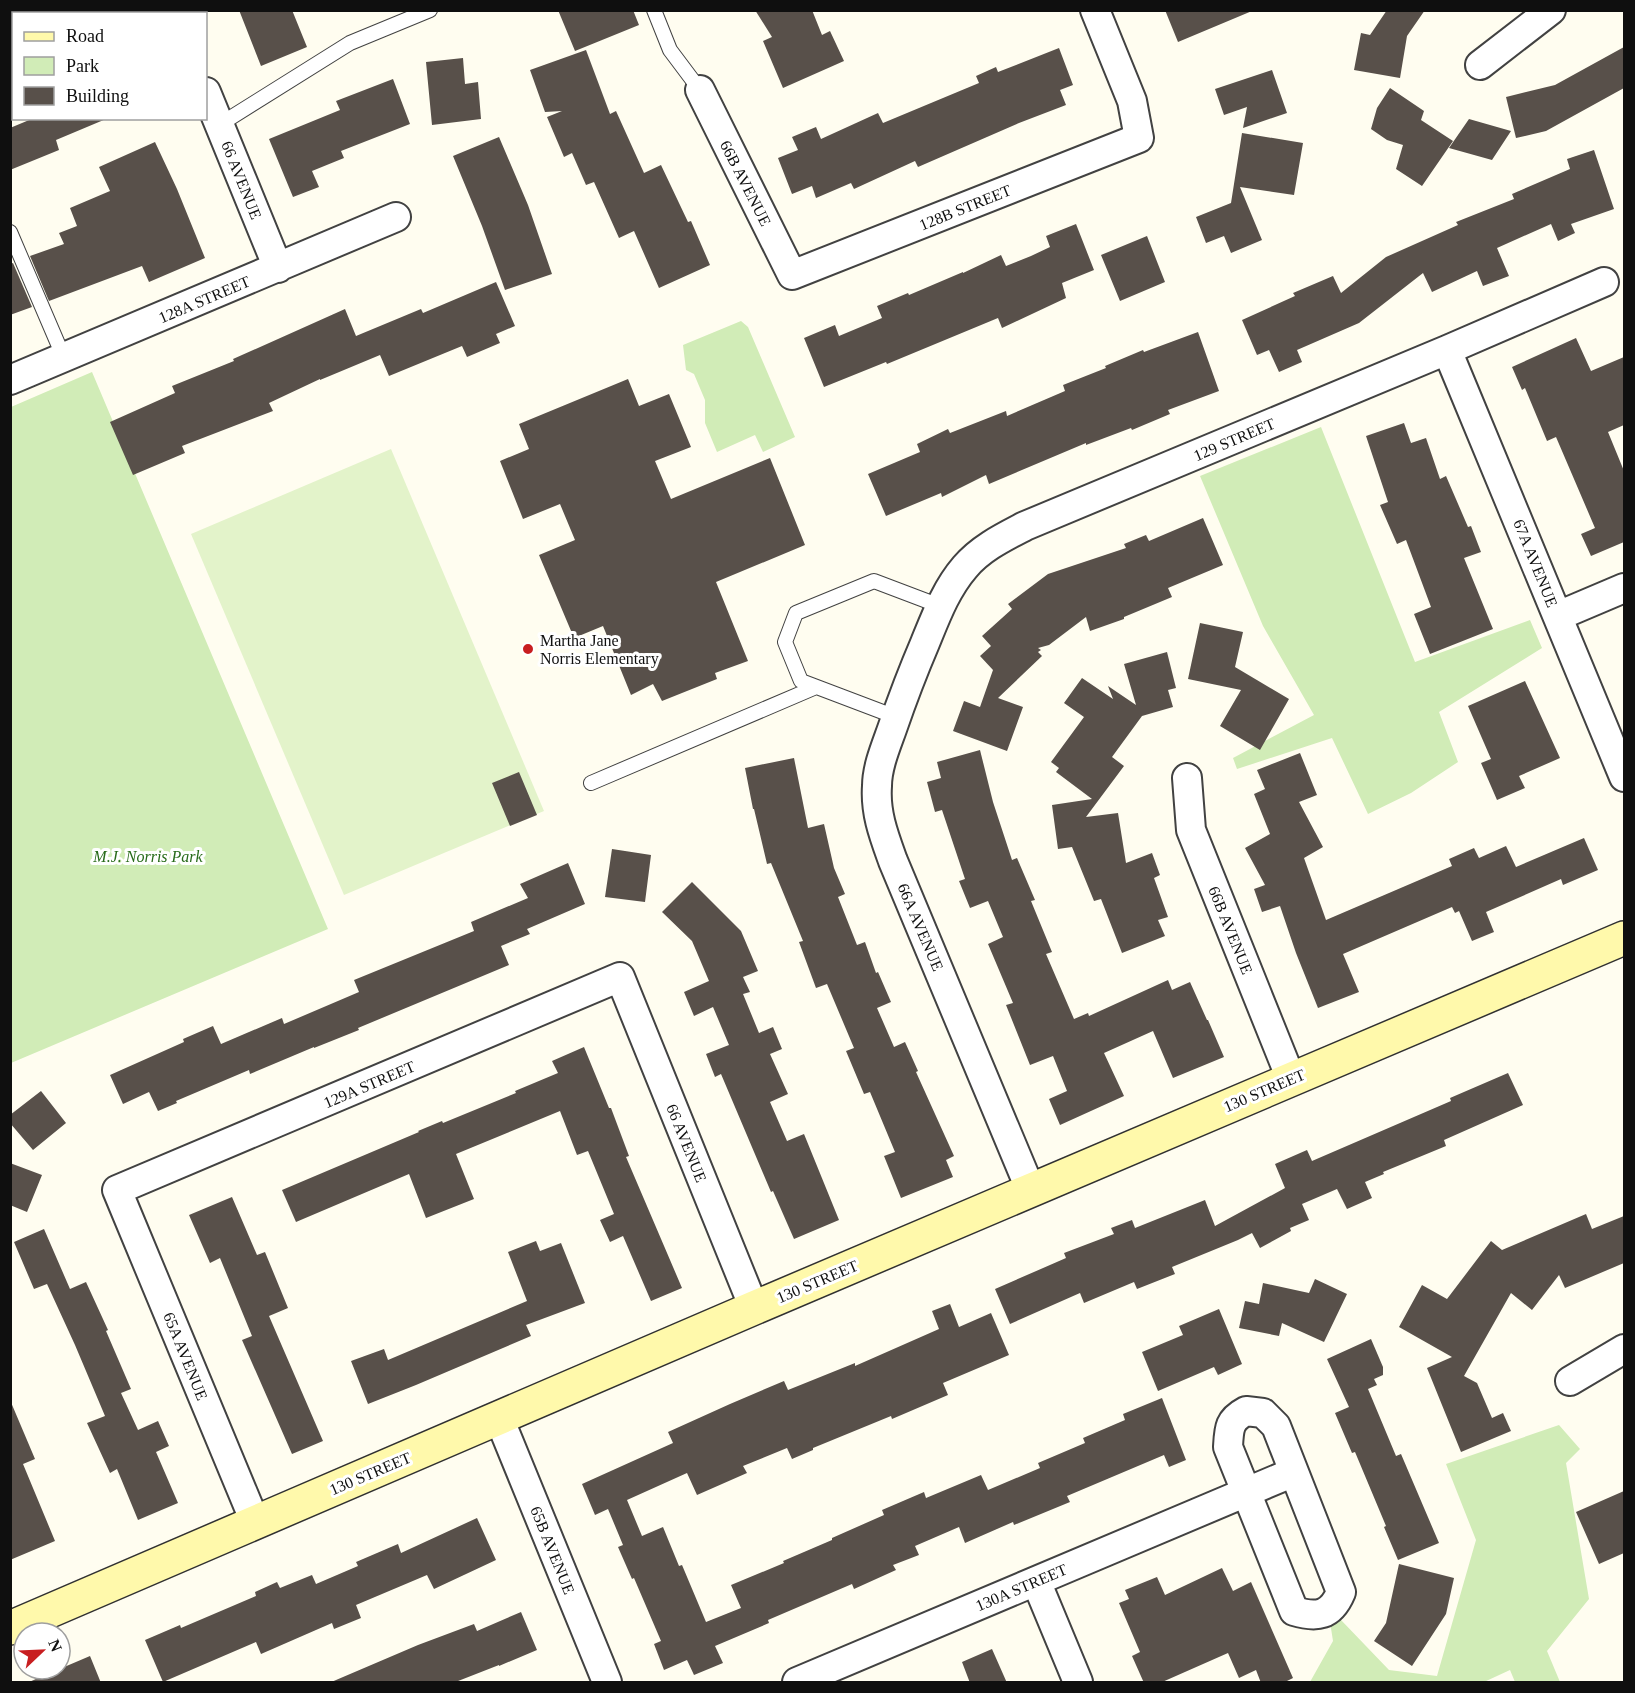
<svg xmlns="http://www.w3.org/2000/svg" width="1635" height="1693" font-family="'Times New Roman',serif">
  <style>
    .green { fill: #d1ecb7 }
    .pitch { fill: #e3f3ca }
    .building { fill: #58504a }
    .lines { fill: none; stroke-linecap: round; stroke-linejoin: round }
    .lane-casing { stroke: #424242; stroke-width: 16 }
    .street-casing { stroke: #424242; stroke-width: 32 }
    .secondary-casing { stroke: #313131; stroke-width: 36 }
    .lane { stroke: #fff; stroke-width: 14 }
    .street { stroke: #fff; stroke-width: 28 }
    .secondary { stroke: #fff9ab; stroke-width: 33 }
    .poi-dot { fill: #c81e20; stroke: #fff; stroke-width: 2 }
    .labels { text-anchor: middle; stroke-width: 6; stroke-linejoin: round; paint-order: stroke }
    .street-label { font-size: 16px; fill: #0f0f0f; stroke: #fff }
    .poi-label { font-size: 16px; fill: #0f0f0f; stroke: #fff; text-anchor: start }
    .park-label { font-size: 16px; font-style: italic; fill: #286b1a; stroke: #fff }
  </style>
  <rect width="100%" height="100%" fill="#fffdf0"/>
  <path class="green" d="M 741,321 L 748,327 L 795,437 L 763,452 L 755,435 L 717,452 L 705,423 L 705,400 L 694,374 L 686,370 L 683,345 Z
    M 92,372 L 328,929 L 11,1063 L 11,407 Z
    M 1321,427 L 1415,662 L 1530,620 L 1542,648 L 1439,712 L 1458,762 L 1411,793 L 1368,814 L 1332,738 L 1237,769 L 1233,758 L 1314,715 L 1263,626 L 1200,476 Z
    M 1559,1425 L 1580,1449 L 1566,1463 L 1589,1599 L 1547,1651 L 1560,1682 L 1515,1682 L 1510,1670 L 1484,1682 L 1310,1682 L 1333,1641 L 1330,1622 L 1341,1620 L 1389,1670 L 1437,1676 L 1476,1540 L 1446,1464 Z"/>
  <path class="pitch" d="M 391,449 L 544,811 L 344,895 L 191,534 Z"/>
  <path class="building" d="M 239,10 L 292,10 L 307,47 L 261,66 Z
    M 558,10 L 633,10 L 639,25 L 575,51 Z
    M 755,10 L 812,10 L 822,35 L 830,31 L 844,61 L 783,88 L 763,41 L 772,37 Z
    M 1165,10 L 1252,10 L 1252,11 L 1178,42 Z
    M 1387,10 L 1425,10 L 1407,36 L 1400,78 L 1354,70 L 1361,33 L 1370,35 Z
    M 1624,47 L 1624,88 L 1546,131 L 1516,138 L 1506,97 L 1555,85 Z
    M 1059,48 L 1073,85 L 1060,90 L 1066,105 L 1019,123 L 918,167 L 915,161 L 854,189 L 851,183 L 816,198 L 812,186 L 792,194 L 778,158 L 798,150 L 792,137 L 816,127 L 821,139 L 878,113 L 883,123 L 979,83 L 976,76 L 996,67 L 998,72 Z
    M 586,50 L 610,114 L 616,111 L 644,173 L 661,165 L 688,222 L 691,221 L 710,265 L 659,288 L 634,231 L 619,238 L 594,182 L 586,185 L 572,153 L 564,157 L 547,117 L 562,111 L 545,112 L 530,70 Z
    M 463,58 L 465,84 L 478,82 L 481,119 L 432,125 L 426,62 Z
    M 1272,70 L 1287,113 L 1243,128 L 1247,107 L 1224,115 L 1215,89 Z
    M 393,79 L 410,124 L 341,151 L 344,158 L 312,171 L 319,187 L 293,197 L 269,139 L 340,110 L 336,101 Z
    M 1390,88 L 1424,111 L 1421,120 L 1453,141 L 1422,186 L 1396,169 L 1403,145 L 1387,140 L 1371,129 L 1377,108 Z
    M 34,118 L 106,118 L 106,119 L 56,140 L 59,150 L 10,170 L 10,128 Z
    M 1469,119 L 1511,131 L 1492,160 L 1449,148 Z
    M 1242,133 L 1303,143 L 1294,195 L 1240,187 L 1262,240 L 1231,253 L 1224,236 L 1206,243 L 1196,217 L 1231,203 Z
    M 499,137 L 528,205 L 552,274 L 505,290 L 482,226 L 453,156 Z
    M 155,142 L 177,189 L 205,258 L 149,282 L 142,266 L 49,301 L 30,256 L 64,244 L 59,233 L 77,226 L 70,208 L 110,191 L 99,167 Z
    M 1594,150 L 1614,209 L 1571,224 L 1575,233 L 1558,241 L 1551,224 L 1497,248 L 1509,276 L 1483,286 L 1477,271 L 1432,292 L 1423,273 L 1359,323 L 1297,350 L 1302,362 L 1279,372 L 1269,350 L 1257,355 L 1242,320 L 1295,296 L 1293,293 L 1333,276 L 1341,293 L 1386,257 L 1458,225 L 1456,222 L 1514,199 L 1512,194 L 1570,169 L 1567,159 Z
    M 1076,224 L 1094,270 L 1062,283 L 1066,298 L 1002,328 L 998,318 L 887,364 L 886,362 L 824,387 L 804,338 L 835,325 L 839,336 L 882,318 L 877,306 L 908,293 L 909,295 L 963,272 L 963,273 L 1001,255 L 1006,266 L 1031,256 L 1050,247 L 1046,236 Z
    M 1147,236 L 1165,282 L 1120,301 L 1101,255 Z
    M 13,263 L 32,307 L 10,315 L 10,264 Z
    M 496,282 L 515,326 L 496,334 L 500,343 L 467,357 L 462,346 L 389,376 L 380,355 L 320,380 L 320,379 L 269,403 L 273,411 L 182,446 L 185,453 L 133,475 L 110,422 L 175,393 L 172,386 L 234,361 L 233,359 L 345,309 L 356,336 L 421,309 L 423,313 Z
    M 1198,332 L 1219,391 L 1168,410 L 1170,414 L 1132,430 L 1131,428 L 1086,445 L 1086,443 L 989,484 L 986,475 L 942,497 L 941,493 L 886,516 L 868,474 L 920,452 L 917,444 L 948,429 L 950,433 L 1006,411 L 1007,416 L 1065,391 L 1063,385 L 1106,368 L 1105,366 L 1143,350 L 1144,352 Z
    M 1576,338 L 1591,371 L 1624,357 L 1624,425 L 1608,432 L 1624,471 L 1624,542 L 1591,556 L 1581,534 L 1595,528 L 1556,437 L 1547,441 L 1525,388 L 1522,390 L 1512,367 Z
    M 628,379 L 639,406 L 669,394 L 691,447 L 655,461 L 671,499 L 770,458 L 805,545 L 716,582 L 748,661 L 715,673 L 717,679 L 662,701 L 653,684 L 631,695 L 603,626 L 574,638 L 539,555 L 575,540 L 560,504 L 523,519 L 500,461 L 529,449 L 519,424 Z
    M 1404,423 L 1411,443 L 1426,438 L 1440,479 L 1446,476 L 1468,527 L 1471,526 L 1481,552 L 1464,558 L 1493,629 L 1430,654 L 1414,614 L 1431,607 L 1406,540 L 1397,544 L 1380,505 L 1388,502 L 1366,436 Z
    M 1203,518 L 1223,565 L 1168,588 L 1172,597 L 1124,617 L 1124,619 L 1090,631 L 1086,617 L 1049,645 L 1038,648 L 1041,650 L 1038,652 L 1042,656 L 998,698 L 1023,707 L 1007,751 L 953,731 L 964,701 L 980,707 L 993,670 L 980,656 L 991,646 L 982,636 L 1012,609 L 1008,604 L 1048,574 L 1126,548 L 1124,544 L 1146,535 L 1149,541 Z
    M 1200,623 L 1243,632 L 1235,667 L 1289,699 L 1260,750 L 1220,726 L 1241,690 L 1188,679 Z
    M 1167,652 L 1176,688 L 1168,690 L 1173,707 L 1142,716 L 1112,757 L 1124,766 L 1086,817 L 1118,813 L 1126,863 L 1152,853 L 1160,875 L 1154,878 L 1168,917 L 1158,920 L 1165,936 L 1122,953 L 1101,899 L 1094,901 L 1072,847 L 1058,849 L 1052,805 L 1092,799 L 1056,772 L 1059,768 L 1051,762 L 1084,717 L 1064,703 L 1082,678 L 1113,699 L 1108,686 L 1136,705 L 1124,664 Z
    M 1525,681 L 1560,758 L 1519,776 L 1525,788 L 1497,800 L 1481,763 L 1491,759 L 1468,706 Z
    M 980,750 L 993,802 L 1012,860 L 1017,858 L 1035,900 L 1031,901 L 1052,952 L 1046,954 L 1074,1019 L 1088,1013 L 1089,1016 L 1168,980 L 1172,990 L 1190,982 L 1207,1020 L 1208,1020 L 1224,1057 L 1173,1078 L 1153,1031 L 1104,1053 L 1124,1096 L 1060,1125 L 1049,1099 L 1067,1091 L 1053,1056 L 1030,1065 L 1006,1005 L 1013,1003 L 988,944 L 1003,937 L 988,901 L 970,908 L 959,881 L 965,879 L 942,810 L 935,812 L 927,782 L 941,778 L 937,762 Z
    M 1300,753 L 1317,795 L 1299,802 L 1323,847 L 1304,858 L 1326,920 L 1452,866 L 1449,859 L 1474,848 L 1479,858 L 1506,846 L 1516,867 L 1584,838 L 1598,870 L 1563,885 L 1561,879 L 1486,912 L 1494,932 L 1472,941 L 1459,911 L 1455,913 L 1452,907 L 1343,954 L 1359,992 L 1318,1008 L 1296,953 L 1280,906 L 1262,912 L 1254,889 L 1265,885 L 1245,848 L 1270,834 L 1254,794 L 1265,789 L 1257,770 Z
    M 794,758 L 808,828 L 824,824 L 834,868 L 845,894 L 838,897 L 857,945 L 865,942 L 876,973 L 878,972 L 891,1002 L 877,1008 L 894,1047 L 905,1042 L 918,1071 L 916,1072 L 954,1156 L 946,1160 L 953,1177 L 901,1198 L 884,1156 L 895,1152 L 870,1092 L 864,1094 L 846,1051 L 854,1048 L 827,984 L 816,988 L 799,942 L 803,941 L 771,863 L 767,864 L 754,809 L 753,809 L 745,768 Z
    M 519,772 L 537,815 L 510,826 L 492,783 Z
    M 612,849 L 651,855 L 645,902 L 605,897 Z
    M 568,863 L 585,904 L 527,929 L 530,934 L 501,946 L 509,965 L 358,1028 L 359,1030 L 314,1048 L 314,1047 L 250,1074 L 249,1070 L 176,1101 L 177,1103 L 158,1111 L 149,1092 L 123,1104 L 110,1075 L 184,1042 L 183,1039 L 213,1026 L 221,1044 L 282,1018 L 284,1024 L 359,992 L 354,980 L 474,931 L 471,922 L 528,898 L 520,884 Z
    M 692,882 L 741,931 L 758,971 L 743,977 L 750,992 L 743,994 L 759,1033 L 773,1027 L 782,1049 L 770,1054 L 788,1094 L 770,1102 L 787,1141 L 804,1134 L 839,1220 L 794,1239 L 773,1191 L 771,1192 L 721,1074 L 715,1077 L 706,1054 L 729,1045 L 713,1007 L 694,1016 L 684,992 L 709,981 L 692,941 L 662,912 Z
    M 584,1047 L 609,1108 L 611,1108 L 629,1156 L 626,1157 L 682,1288 L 651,1301 L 623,1236 L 610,1242 L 600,1220 L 614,1214 L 588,1151 L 577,1155 L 560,1111 L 456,1154 L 474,1199 L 426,1218 L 409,1174 L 296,1222 L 282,1190 L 419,1132 L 418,1131 L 442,1121 L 443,1123 L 516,1093 L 515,1091 L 558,1073 L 552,1061 Z
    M 1508,1073 L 1523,1105 L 1444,1140 L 1446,1146 L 1383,1172 L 1384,1174 L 1365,1182 L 1372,1198 L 1347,1209 L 1337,1189 L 1302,1204 L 1309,1220 L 1290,1228 L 1291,1231 L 1260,1248 L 1252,1233 L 1238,1240 L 1172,1267 L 1175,1274 L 1137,1289 L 1134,1282 L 1084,1303 L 1080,1293 L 1010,1324 L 995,1289 L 1066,1258 L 1064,1253 L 1114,1234 L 1111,1228 L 1132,1220 L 1135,1228 L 1205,1200 L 1215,1226 L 1285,1188 L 1275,1164 L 1307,1150 L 1312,1161 L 1451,1101 L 1450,1098 Z
    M 41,1091 L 66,1123 L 33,1150 L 10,1123 L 10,1115 Z
    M 10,1163 L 42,1175 L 27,1212 L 10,1205 Z
    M 232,1197 L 257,1255 L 265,1252 L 288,1308 L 269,1316 L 323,1441 L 292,1454 L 242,1340 L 252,1336 L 220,1258 L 210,1263 L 189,1215 Z
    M 1586,1214 L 1592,1229 L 1624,1216 L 1624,1263 L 1565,1288 L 1559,1275 L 1532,1310 L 1511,1293 L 1464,1376 L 1477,1383 L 1492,1418 L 1503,1413 L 1511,1431 L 1461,1452 L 1427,1368 L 1452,1357 L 1399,1327 L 1422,1285 L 1447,1299 L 1491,1241 L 1502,1250 Z
    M 44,1229 L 70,1289 L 86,1282 L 108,1330 L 106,1331 L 131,1389 L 121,1393 L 138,1430 L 158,1421 L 169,1446 L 156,1452 L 178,1503 L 138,1520 L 117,1469 L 110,1473 L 87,1423 L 105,1416 L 75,1345 L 47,1284 L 34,1289 L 14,1242 Z
    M 536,1241 L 540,1251 L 561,1243 L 585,1303 L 526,1325 L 531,1336 L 416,1385 L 368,1404 L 351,1361 L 384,1349 L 388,1360 L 527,1301 L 508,1252 Z
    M 1315,1279 L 1347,1294 L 1324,1342 L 1282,1323 L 1279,1336 L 1239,1328 L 1245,1301 L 1259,1304 L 1263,1283 L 1309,1293 Z
    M 950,1304 L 959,1327 L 991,1313 L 1009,1355 L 943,1383 L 948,1395 L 892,1419 L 891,1416 L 813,1448 L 813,1450 L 792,1459 L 787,1448 L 743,1466 L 747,1473 L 697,1495 L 687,1473 L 627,1500 L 642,1536 L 663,1527 L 679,1566 L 682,1565 L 706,1622 L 741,1608 L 731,1585 L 784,1563 L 783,1561 L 832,1540 L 832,1538 L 884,1515 L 882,1510 L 924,1492 L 926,1498 L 981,1475 L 988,1490 L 1040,1468 L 1038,1463 L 1085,1443 L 1083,1438 L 1125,1420 L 1123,1414 L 1162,1398 L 1186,1460 L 1169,1467 L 1164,1455 L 1067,1496 L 1070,1502 L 1014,1525 L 1013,1522 L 965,1543 L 959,1527 L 915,1546 L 919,1555 L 893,1565 L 896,1570 L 854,1589 L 852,1584 L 768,1620 L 769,1623 L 715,1646 L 723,1663 L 694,1675 L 687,1660 L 664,1670 L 654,1644 L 661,1641 L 634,1578 L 632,1579 L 618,1547 L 623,1545 L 608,1509 L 595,1515 L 582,1484 L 673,1443 L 668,1432 L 730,1404 L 784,1381 L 788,1390 L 855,1363 L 855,1366 L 939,1329 L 932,1311 Z
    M 1219,1309 L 1242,1364 L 1218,1375 L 1214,1367 L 1158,1391 L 1142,1352 L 1183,1335 L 1179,1326 Z
    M 1371,1339 L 1383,1367 L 1383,1375 L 1374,1379 L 1377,1385 L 1368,1389 L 1396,1456 L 1401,1454 L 1439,1543 L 1398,1560 L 1384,1527 L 1386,1526 L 1355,1452 L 1352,1453 L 1335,1413 L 1349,1407 L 1327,1359 Z
    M 10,1400 L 35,1459 L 23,1464 L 55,1541 L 10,1560 Z
    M 1624,1491 L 1624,1553 L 1599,1564 L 1576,1512 Z
    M 477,1518 L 496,1560 L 434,1589 L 427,1575 L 356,1605 L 361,1618 L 334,1629 L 332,1623 L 261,1654 L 256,1642 L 163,1682 L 145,1640 L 180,1625 L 181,1628 L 256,1596 L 255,1592 L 277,1582 L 280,1588 L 312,1575 L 316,1584 L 358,1566 L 356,1562 L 398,1544 L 401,1553 Z
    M 1399,1564 L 1454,1578 L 1446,1614 L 1412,1666 L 1374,1641 L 1386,1623 Z
    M 1222,1568 L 1233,1591 L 1251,1582 L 1293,1678 L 1283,1683 L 1261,1683 L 1256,1670 L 1239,1678 L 1228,1653 L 1160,1683 L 1144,1683 L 1132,1656 L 1140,1652 L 1119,1603 L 1129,1599 L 1125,1590 L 1157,1577 L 1165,1595 Z
    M 521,1612 L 537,1650 L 499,1666 L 499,1665 L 453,1683 L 329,1683 L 418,1645 L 474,1624 L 477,1631 Z
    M 992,1649 L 1007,1683 L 970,1683 L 962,1662 Z
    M 90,1656 L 101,1683 L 29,1683 L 29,1682 Z"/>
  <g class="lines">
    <defs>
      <path id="lane" d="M 654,10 L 670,50 L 700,90
        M 219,125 L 350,43 L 430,10
        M 10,232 L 64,358
        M 896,717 L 801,681 L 785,642 L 796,613 L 874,581 L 940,606
        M 591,783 L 816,687"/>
      <path id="street" d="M 172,10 L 173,14
        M 1480,65 L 1551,10
        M 700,90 L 792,275 L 1139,138 L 1132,101 L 1095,10
        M 206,92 L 278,268
        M 1447,350 L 1624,777
        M 10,380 L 396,217
        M 1558,616 L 1624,588
        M 1187,778 L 1191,830 L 1291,1079
        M 1031,1191 L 893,861 C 884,836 875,813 877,786 C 877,767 886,746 892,729 C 902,700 913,671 925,643 C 936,616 946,589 965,567 C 981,548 1004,537 1025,526 L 1447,350 L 1604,282
        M 1570,1381 L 1624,1349
        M 1246,1411 L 1263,1413 L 1276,1426 L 1341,1592 C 1331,1616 1317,1618 1294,1611 L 1228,1447 C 1229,1428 1229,1420 1246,1411 Z
        M 499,1418 L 607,1682
        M 255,1522 L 117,1190 L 620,977 L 754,1308
        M 1036,1581 L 1078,1682
        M 797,1682 L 1294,1472"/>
      <path id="secondary" d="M 10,1628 L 754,1308 L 1624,938"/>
    </defs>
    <use href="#lane" class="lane-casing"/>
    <use href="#street" class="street-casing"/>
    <use href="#secondary" class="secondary-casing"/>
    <use href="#lane" class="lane"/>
    <use href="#street" class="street"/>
    <use href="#secondary" class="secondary"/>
  </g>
  <circle class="poi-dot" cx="528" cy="649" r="6"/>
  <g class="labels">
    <g class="street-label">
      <text transform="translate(242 180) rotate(68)" y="6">66 AVENUE</text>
      <text transform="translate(746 183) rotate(63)" y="6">66B AVENUE</text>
      <text transform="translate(965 207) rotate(-22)" y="6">128B STREET</text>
      <text transform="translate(204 299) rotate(-23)" y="6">128A STREET</text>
      <text transform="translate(1234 439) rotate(-23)" y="6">129 STREET</text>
      <text transform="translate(1536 563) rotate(68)" y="6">67A AVENUE</text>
      <text transform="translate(921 927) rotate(67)" y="6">66A AVENUE</text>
      <text transform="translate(1231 930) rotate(68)" y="6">66B AVENUE</text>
      <text transform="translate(369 1084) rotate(-23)" y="6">129A STREET</text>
      <text transform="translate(1264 1090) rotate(-23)" y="6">130 STREET</text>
      <text transform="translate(687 1143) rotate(68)" y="6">66 AVENUE</text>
      <text transform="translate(817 1281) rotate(-23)" y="6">130 STREET</text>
      <text transform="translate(186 1356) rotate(68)" y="6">65A AVENUE</text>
      <text transform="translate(370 1473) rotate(-23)" y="6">130 STREET</text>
      <text transform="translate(553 1550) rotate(68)" y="6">65B AVENUE</text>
      <text transform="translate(1021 1587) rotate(-23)" y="6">130A STREET</text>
    </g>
    <g class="poi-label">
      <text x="540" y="646">Martha Jane<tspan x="540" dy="18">Norris Elementary</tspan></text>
    </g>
    <g class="park-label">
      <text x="148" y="862">M.J. Norris Park</text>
    </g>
  </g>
  <rect width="1635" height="1693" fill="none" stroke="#0f0f0f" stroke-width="24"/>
  <rect x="12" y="12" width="195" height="108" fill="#ffffff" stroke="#9f9f9f" stroke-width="1.5"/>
  <rect x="24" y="32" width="30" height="9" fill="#fff9ab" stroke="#9f9f9f" stroke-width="1.5"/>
  <text x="66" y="42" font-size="18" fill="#0f0f0f">Road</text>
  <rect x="24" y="57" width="30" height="18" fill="#d1ecb7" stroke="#9f9f9f" stroke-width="1.5"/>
  <text x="66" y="72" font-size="18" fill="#0f0f0f">Park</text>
  <rect x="24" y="87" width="30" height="18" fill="#58504a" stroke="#9f9f9f" stroke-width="1.5"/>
  <text x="66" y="102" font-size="18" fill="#0f0f0f">Building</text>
  <g transform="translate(42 1651) rotate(67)"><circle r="28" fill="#ffffff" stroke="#9f9f9f" stroke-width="1.5"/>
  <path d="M0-4.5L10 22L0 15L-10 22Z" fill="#c81e20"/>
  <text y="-9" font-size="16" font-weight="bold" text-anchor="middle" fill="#0f0f0f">N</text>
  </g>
</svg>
